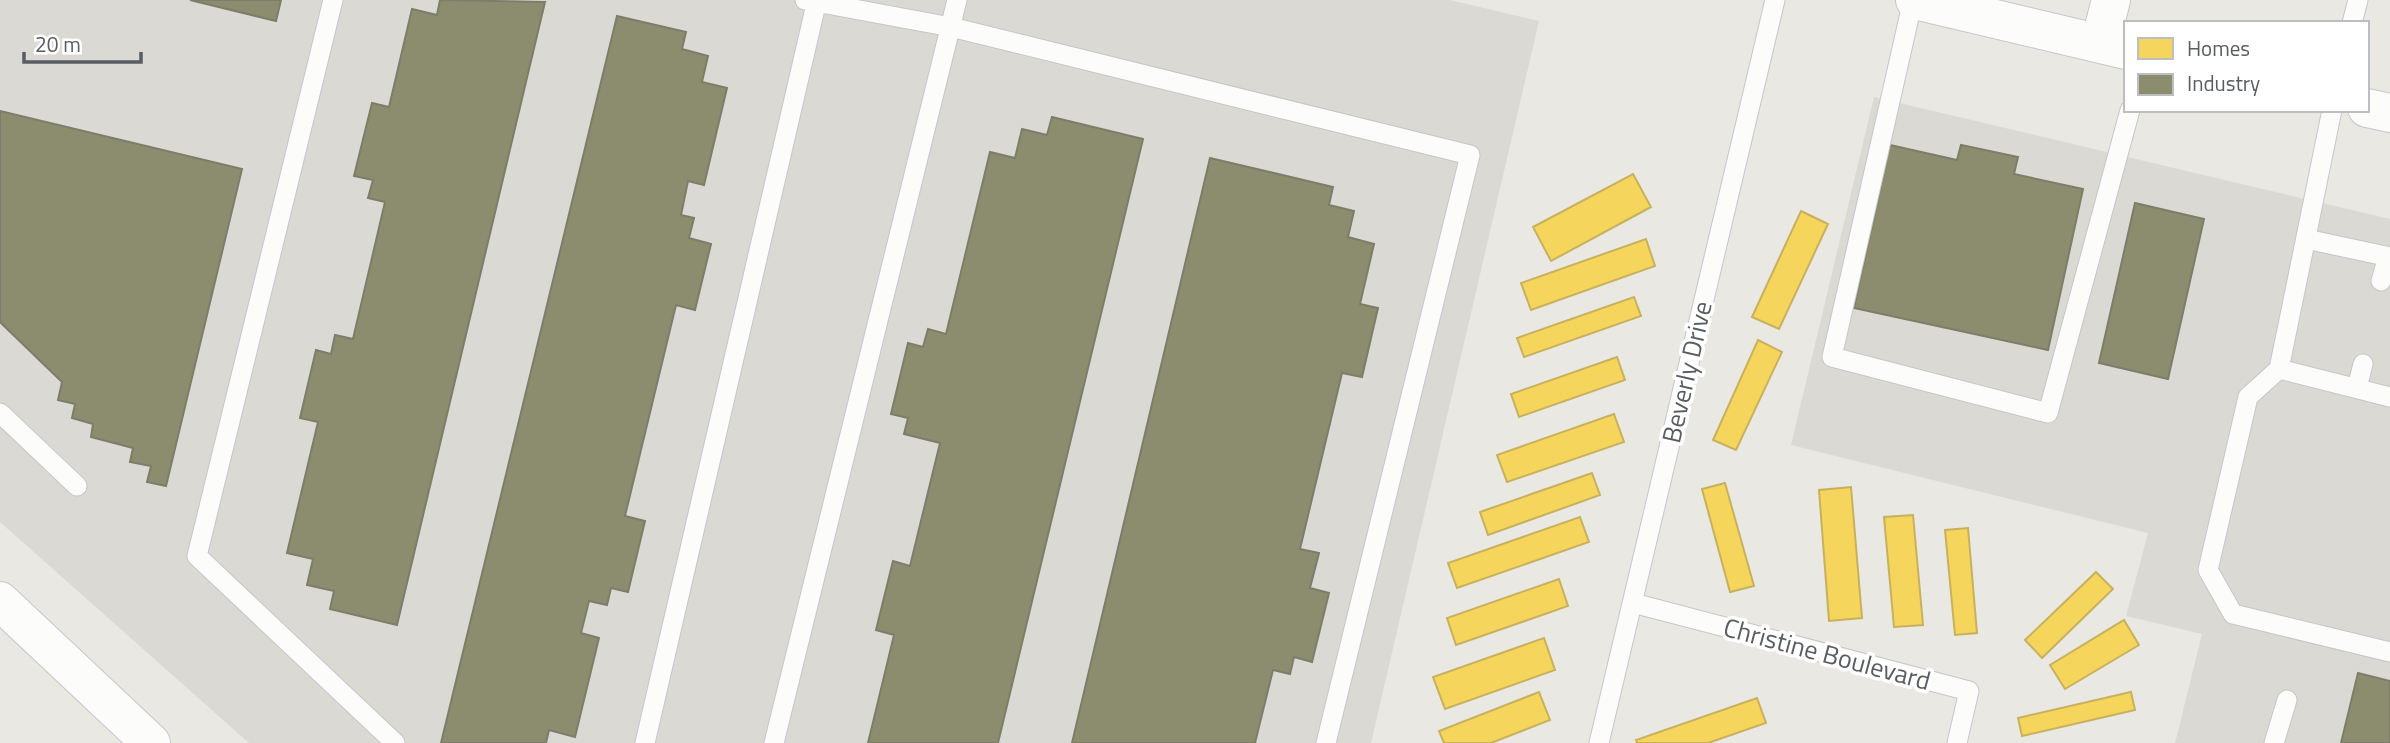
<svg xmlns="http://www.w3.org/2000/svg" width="2390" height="743" font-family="'Titillium Web',sans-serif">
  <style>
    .industrial { fill: #dbd9d4 }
    .homes { fill: #f6d55c; stroke: #c7b15e; stroke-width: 2 }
    .industry { fill: #8c8c6e; stroke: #7d7e6a; stroke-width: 2 }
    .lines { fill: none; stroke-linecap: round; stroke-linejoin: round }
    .service-casing { stroke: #c6c6c6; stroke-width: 21 }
    .minor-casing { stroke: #c6c6c6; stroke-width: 40 }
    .secondary-casing { stroke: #c7c7c7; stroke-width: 40 }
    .service { stroke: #fcfcfb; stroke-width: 19 }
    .minor { stroke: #fcfcfb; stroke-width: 38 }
    .secondary { stroke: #fcfcfb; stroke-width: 38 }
    .labels { text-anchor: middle; stroke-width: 7; stroke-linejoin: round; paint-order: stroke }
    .street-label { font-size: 26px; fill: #595d62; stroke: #fff }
  </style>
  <rect width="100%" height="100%" fill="#eae8e3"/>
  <path class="industrial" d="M 0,0 L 1450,0 L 1539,21 L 1371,743 L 249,743 L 0,522 Z
    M 1874,97 L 2390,219 L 2390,743 L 2175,743 L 2202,634 L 2126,616 L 2148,533 L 1791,445 Z"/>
  <path class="homes" d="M 1633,174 L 1651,207 L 1551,261 L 1533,227 Z
    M 1801,211 L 1828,224 L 1779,329 L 1752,317 Z
    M 1646,239 L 1655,266 L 1531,310 L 1521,283 Z
    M 1634,297 L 1641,316 L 1524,357 L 1517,338 Z
    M 1758,340 L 1782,352 L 1736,450 L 1713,440 Z
    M 1617,357 L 1625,380 L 1519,417 L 1511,394 Z
    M 1614,414 L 1624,442 L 1507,482 L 1497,455 Z
    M 1592,473 L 1600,495 L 1488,535 L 1480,512 Z
    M 1725,483 L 1754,586 L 1730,592 L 1702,489 Z
    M 1851,487 L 1862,618 L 1829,621 L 1819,490 Z
    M 1913,515 L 1923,625 L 1894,627 L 1884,517 Z
    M 1580,517 L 1589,542 L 1457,588 L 1448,563 Z
    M 1968,528 L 1977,633 L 1955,635 L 1945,530 Z
    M 2096,572 L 2113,589 L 2042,658 L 2025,640 Z
    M 1559,579 L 1568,606 L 1456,645 L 1447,618 Z
    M 2124,620 L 2139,645 L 2065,689 L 2050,665 Z
    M 1544,638 L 1555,670 L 1445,709 L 1433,677 Z
    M 1539,692 L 1550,720 L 1491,743 L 1444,743 L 1439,731 Z
    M 2131,692 L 2135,710 L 2022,736 L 2018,718 Z
    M 1757,698 L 1766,723 L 1708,743 L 1637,743 L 1636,740 Z"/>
  <path class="industry" d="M 190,0 L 281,0 L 276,21 Z
    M 440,0 L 545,2 L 397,625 L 330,609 L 334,591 L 307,585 L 313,559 L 287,553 L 318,422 L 300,418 L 316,350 L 331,354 L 335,335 L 353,339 L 385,202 L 368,198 L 373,180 L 354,176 L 372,103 L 389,107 L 412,9 L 437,15 Z
    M 617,16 L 686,32 L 682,49 L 708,56 L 702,82 L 727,88 L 704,185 L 688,181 L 681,215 L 694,218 L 689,238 L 711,244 L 695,310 L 676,305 L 625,516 L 645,521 L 628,592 L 611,588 L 607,605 L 589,601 L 581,633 L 599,638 L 575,737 L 549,730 L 546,743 L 441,743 Z
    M 0,111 L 242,169 L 166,486 L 147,482 L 151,466 L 130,462 L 133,448 L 91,437 L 93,424 L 72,418 L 75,404 L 58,400 L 62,382 L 0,322 Z
    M 1052,117 L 1143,139 L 998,743 L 868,743 L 894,635 L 876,630 L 893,561 L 910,566 L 940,443 L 904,434 L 908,418 L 891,414 L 908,343 L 923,347 L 928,329 L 946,334 L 990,152 L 1015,158 L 1022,129 L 1047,135 Z
    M 1890,145 L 1957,160 L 1961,145 L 2018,157 L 2014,174 L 2083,189 L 2048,350 L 1854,308 Z
    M 1210,158 L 1333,187 L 1329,205 L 1354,211 L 1348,237 L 1374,244 L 1360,304 L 1378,308 L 1362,377 L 1342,373 L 1300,549 L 1319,553 L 1310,588 L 1329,593 L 1312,662 L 1294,657 L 1290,674 L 1273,670 L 1255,743 L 1072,743 Z
    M 2135,203 L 2204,219 L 2168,379 L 2099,363 Z
    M 2358,673 L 2390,681 L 2390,743 L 2341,743 Z"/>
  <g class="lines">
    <defs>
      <path id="service" d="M 333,0 L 197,556 L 395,743
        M 805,0 L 951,27 L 1470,155 L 1326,743
        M 1913,0 L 1832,357 L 2048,413 L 2130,110
        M 2352,23 L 2358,0
        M 2332,110 L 2279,369 L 2248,397 L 2208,570 L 2233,614 L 2390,652
        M 2306,239 L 2390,257
        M 2381,281 L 2388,257
        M 2279,369 L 2390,397
        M 2357,388 L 2363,364
        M 0,413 L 77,486
        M 1633,603 L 1969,691 L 1957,743
        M 645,743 L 817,0
        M 774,743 L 957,0
        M 1599,743 L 1775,0
        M 2274,743 L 2287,700"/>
      <path id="minor" d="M 2100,43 L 2111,0"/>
      <path id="secondary" d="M 1915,0 L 2126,50
        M 2367,108 L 2390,113
        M 0,601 L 151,743"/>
    </defs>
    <use href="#service" class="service-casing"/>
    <use href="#minor" class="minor-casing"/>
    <use href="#secondary" class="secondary-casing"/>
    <use href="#service" class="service"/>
    <use href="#minor" class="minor"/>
    <use href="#secondary" class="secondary"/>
  </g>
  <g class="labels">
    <g class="street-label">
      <text transform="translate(1687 372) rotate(-77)" y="9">Beverly Drive</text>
      <text transform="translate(1827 654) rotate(15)" y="9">Christine Boulevard</text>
    </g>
  </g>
  <rect x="2124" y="21" width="245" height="91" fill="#ffffff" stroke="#bdbec0" stroke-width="2"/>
  <rect x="2138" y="38" width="35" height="21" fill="#f6d55c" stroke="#bdbec0" stroke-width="2"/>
  <text x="2187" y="56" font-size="21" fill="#595d62">Homes</text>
  <rect x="2138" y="74" width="35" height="21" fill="#8c8c6e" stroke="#bdbec0" stroke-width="2"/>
  <text x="2187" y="91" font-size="21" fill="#595d62">Industry</text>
  <path d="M24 52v10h117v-10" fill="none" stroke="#595d62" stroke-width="3.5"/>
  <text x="35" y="52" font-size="21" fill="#595d62" stroke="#ffffff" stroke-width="5" paint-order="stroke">20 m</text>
</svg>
